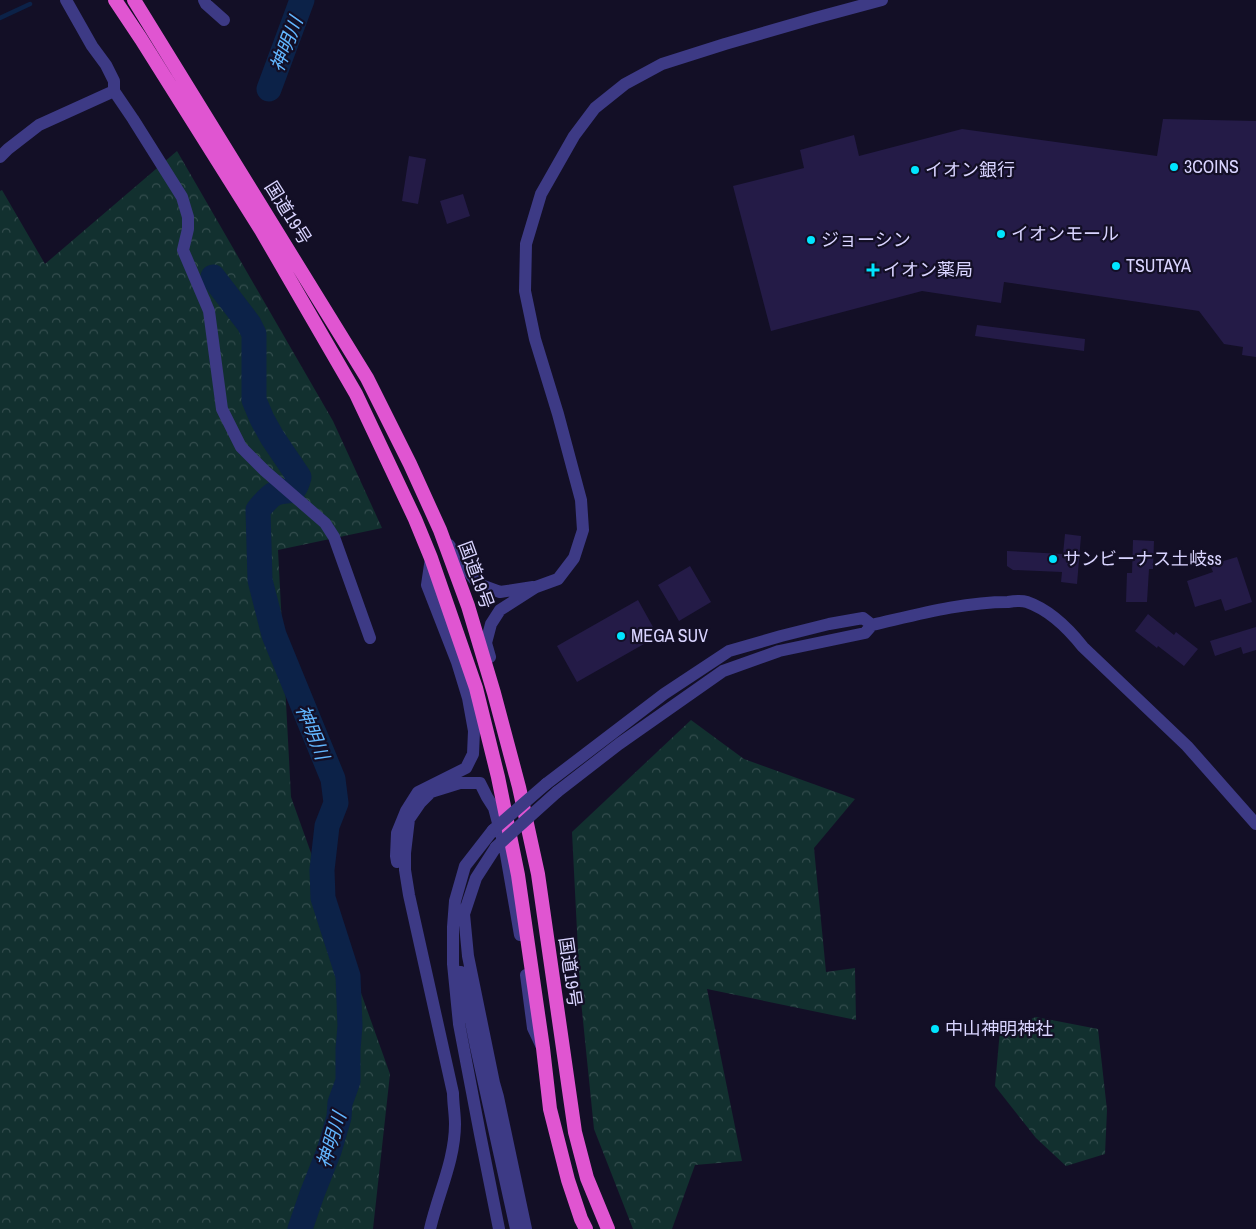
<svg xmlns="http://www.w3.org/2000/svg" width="1256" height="1229" font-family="'Archivo Narrow','Noto Sans JP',sans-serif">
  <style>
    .forest { fill: url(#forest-crowns) }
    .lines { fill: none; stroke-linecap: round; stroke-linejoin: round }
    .stream { stroke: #0c2248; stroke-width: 4.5 }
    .river { stroke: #0c2248; stroke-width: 25 }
    .building { fill: #241b47 }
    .minor { stroke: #3d3a85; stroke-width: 12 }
    .tertiary { stroke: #3d3a85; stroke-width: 12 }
    .trunk { stroke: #e055d1; stroke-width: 14 }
    .tertiary-bridge { stroke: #3d3a85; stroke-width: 12 }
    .poi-dot { fill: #00e5ff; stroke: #130f26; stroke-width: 2 }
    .labels { text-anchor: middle; stroke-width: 4.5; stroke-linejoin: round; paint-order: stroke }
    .poi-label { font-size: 18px; fill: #d9d4ff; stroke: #130f26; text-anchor: start }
    .street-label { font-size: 18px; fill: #d9d4ff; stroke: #130f26 }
    .water-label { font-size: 19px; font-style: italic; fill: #62b6ff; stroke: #130f26 }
  </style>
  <defs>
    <pattern id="forest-crowns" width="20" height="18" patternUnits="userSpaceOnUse" patternTransform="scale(1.25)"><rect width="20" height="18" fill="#12302f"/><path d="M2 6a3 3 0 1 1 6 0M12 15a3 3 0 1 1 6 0" fill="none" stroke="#344d4e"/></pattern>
  </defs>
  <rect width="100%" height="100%" fill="#130f26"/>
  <path class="forest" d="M 177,151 L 333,421 L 382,528 L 278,550 L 291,797 L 390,1074 L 373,1229 L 0,1229 L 0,191 L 2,190 L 45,264 Z
    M 691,720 L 744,759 L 855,799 L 814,848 L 826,972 L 855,968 L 856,1020 L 707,989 L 742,1161 L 695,1165 L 672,1229 L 633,1229 L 594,1129 L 580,991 L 572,832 Z
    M 1036,1017 L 1098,1029 L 1107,1110 L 1105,1154 L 1066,1166 L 1036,1138 L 995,1086 L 1000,1030 Z"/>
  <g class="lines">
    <path class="stream" d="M 0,18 L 30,4"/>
    <path class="river" d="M 269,89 L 302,0
      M 213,277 L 249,324 L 254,334 L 254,400 L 262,419 L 272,437 L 299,477 C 294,497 290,488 276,493 C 269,496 263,504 258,510 L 260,580 L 274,635 L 333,779 L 336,803 L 327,826 L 322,870 L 323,898 L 348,976 L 350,1026 L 348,1049 L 348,1081 L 340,1103 L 339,1117 L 329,1151 L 312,1194 L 300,1229"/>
  </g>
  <path class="building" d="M 1163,119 L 1256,121 L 1256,357 L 1242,355 L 1243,347 L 1224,344 L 1199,311 L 1004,282 L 1001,303 L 922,291 L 771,331 L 733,186 L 804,168 L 800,150 L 854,135 L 859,156 L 962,129 L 1157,156 Z
    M 409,156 L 426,159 L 418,204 L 402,201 Z
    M 463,194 L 470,216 L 447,224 L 440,201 Z
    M 977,325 L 1085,339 L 1084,351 L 975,336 Z
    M 1065,534 L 1081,536 L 1077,584 L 1061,582 L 1062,572 L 1013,570 L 1007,566 L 1007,551 L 1063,554 Z
    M 1133,540 L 1154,541 L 1153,569 L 1149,569 L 1147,602 L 1126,602 L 1127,573 L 1132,573 Z
    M 1237,557 L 1252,602 L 1225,611 L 1221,599 L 1195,607 L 1187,581 L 1213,572 L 1210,565 Z
    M 690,566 L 711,602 L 679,621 L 658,585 Z
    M 638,600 L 658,636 L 577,682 L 557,646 Z
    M 1148,614 L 1174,635 L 1176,632 L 1198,649 L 1184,666 L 1158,646 L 1157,648 L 1135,631 Z
    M 1256,627 L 1256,650 L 1243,654 L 1241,647 L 1215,656 L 1210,641 Z"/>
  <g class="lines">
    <path class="minor" d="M 66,0 L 92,46 L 106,65 L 114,81 L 114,91 L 133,119 L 182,197 L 188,217 L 188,229 L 183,250 L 209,311 L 222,409 L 241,447 L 265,471 L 325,523 L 334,537 L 370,638
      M 204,0 L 206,4 L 224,20
      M 0,157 L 8,149 L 39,125 L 114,91"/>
    <path class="tertiary" d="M 449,545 L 458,558 L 478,584 L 500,592 L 533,587
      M 490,657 L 486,643 L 491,624 L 500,610 L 536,587 L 558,579 L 574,558 L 583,530 L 581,500 L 558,414 L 535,339 L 525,291 L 526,244 L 541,194 L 574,136 L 595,108 L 625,84 L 662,64 L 725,44 L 815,18 L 882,0
      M 546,784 L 664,694 L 729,651 L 781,636 L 829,624 L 863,618 L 872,625
      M 557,792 L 619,744 L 723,671 L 779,651 L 865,633 L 872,625 C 916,615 962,602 1008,602 C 1014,601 1021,600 1027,602 C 1050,610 1068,628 1083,647 L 1187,746 L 1256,824
      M 493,830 L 465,866 L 455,901 L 453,927 L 453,964 L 459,1024 L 480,1134 L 499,1229
      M 496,847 L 476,878 L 464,914 L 468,956 L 494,1083 L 498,1097 L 526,1229
      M 397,862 L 396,856 L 397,833 L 406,811 L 418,792 L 466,768 L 473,754 L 474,731 L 468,698 L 457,662 L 427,585 L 431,558
      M 461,972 L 476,1047 L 516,1229
      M 526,975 L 533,1028 L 541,1045
      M 430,1229 C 438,1194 455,1160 455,1124 C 455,1114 453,1103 453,1093 L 409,895 L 405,870 L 405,853 L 409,819 L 420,803 L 431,792 L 460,783 L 480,783 L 487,797 L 494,808 L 505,849 L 520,935"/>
    <path class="trunk" d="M 115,0 L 141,39 L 261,230 L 356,394 L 415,519 L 431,558 L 476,688 L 498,777 L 518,875 L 543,1048 L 550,1109 L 568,1180 L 581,1219 L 586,1229
      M 134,0 L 367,378 L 410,464 L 440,530 L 468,606 L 494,693 L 519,787 L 538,874 L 575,1132 L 587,1178 L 608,1229"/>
    <path class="tertiary-bridge" d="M 493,830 L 546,784
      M 496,847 L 557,792"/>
  </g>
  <g class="poi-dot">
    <circle cx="1174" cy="167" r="5"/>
    <circle cx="915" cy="170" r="5"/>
    <circle cx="1001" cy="234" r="5"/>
    <circle cx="811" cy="240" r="5"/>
    <circle cx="1116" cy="266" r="5"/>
    <path d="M870.5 262.5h5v5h5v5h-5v5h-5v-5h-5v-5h5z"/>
    <circle cx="1053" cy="559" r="5"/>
    <circle cx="621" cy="636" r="5"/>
    <circle cx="935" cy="1029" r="5"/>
  </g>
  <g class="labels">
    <g class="poi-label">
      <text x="1184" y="173">3COINS</text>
      <text x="925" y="176">イオン銀行</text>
      <text x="1011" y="240">イオンモール</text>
      <text x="821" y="246">ジョーシン</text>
      <text x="1126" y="272">TSUTAYA</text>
      <text x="883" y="276">イオン薬局</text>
      <text x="1063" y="565">サンビーナス土岐ss</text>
      <text x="631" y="642">MEGA SUV</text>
      <text x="945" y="1035">中山神明神社</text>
    </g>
    <g class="street-label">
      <text transform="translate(288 213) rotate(58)" y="6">国道19号</text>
      <text transform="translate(476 575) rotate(70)" y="6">国道19号</text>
      <text transform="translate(570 972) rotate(82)" y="6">国道19号</text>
    </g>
    <g class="water-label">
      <text transform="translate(286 44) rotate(-69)" y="7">神明川</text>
      <text transform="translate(313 732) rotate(68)" y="7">神明川</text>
      <text transform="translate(331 1140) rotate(-73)" y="7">神明川</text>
    </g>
  </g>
</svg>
